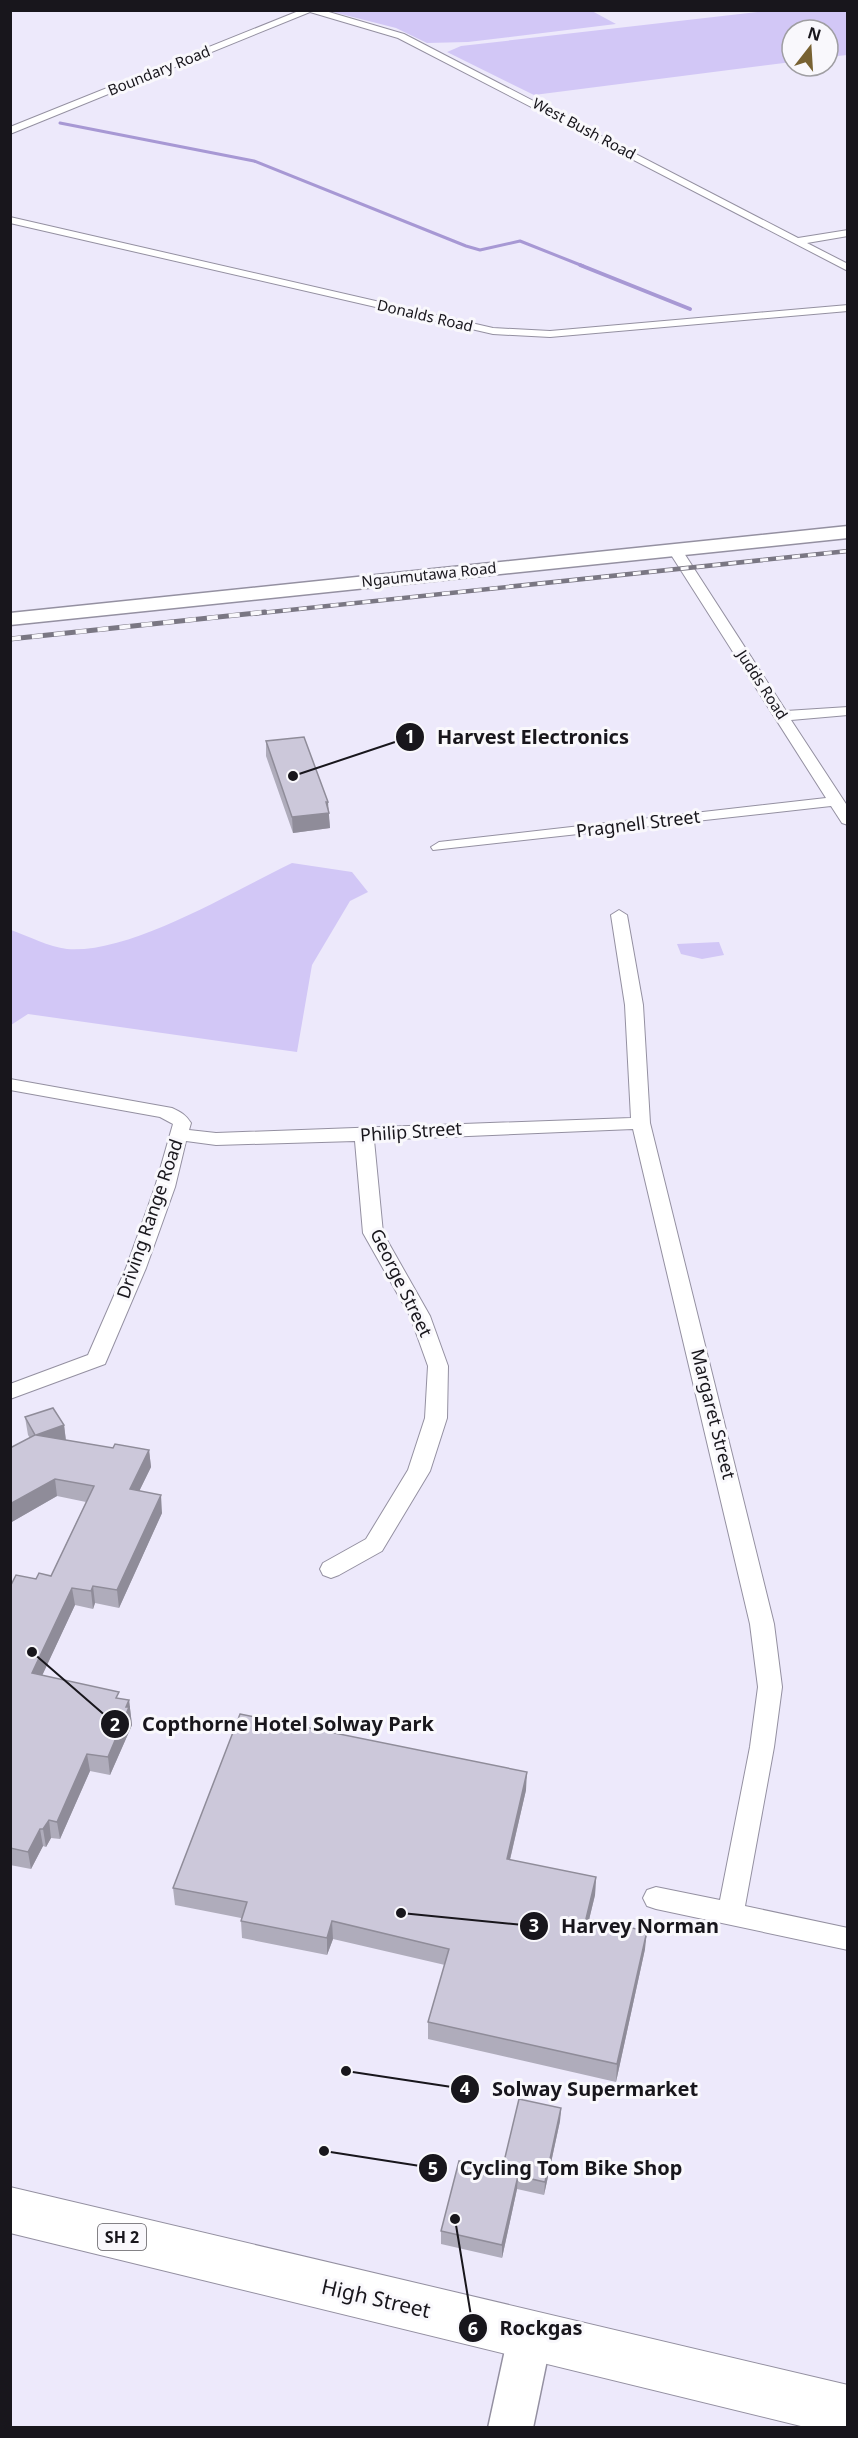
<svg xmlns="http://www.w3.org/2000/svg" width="858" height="2438" font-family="'Noto Sans',sans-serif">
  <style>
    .green { fill: #d2c7f6 }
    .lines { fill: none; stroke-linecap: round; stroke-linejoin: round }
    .stream-far1 { stroke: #a798d4; stroke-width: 3 }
    .stream { stroke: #a798d4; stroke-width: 4 }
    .street-casing { stroke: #9490a1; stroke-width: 2 }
    .secondary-casing { stroke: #9490a1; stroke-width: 3 }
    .highway-casing { stroke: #9490a1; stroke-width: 2 }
    .street { fill: #fff; fill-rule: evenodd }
    .secondary { fill: #fff; fill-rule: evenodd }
    .highway { fill: #fff; fill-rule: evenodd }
    .rail-far1-casing { stroke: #7a7783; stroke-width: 4.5 }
    .rail-casing { stroke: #7a7783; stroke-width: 5 }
    .rail-far1 { stroke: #f9f8fc; stroke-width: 3; stroke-dasharray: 8; stroke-linecap: butt }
    .rail { stroke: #f9f8fc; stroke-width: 4; stroke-dasharray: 11; stroke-linecap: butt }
    .wall { fill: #afacbb }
    .shaded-wall { fill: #8f8c99 }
    .building { fill: #ccc8da; stroke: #8f8c99; stroke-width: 1.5 }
    .labels { text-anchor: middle; stroke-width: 6; stroke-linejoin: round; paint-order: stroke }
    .far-street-label { font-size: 15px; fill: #18161c; stroke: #f9f8fc }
    .shield { fill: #f9f8fc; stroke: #5c5a5f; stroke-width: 1.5 }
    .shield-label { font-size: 16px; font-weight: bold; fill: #18161c }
    .street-label { font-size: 18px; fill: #18161c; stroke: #f9f8fc }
    .near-street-label { font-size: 21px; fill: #18161c; stroke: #f9f8fc }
    .leader { fill: none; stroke: #18161c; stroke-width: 2 }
    .callout-dot { fill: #18161c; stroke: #f9f8fc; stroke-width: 2 }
    .mark-label { font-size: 18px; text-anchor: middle; font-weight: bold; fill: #fff }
    .callout-label { font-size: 20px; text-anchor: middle; font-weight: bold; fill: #18161c; stroke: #f9f8fc; stroke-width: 6; stroke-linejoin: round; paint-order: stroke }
  </style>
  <rect width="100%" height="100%" fill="#ede9fb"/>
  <path class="green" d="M 592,11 L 616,24 L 468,42 L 427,43 L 396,28 L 329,11 Z
    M 766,11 L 847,11 L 847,55 L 828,57 L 828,30 L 792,30 L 792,62 L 534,95 L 447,52 L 461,46 Z
    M 292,863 L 352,872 L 368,892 L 350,901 L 312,965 L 297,1052 L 28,1014 L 11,1025 L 11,930 C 28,936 49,947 67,949 C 131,954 233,891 292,863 Z
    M 719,942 L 724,955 L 702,959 L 681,954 L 677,944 Z"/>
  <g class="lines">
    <path class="stream-far1" d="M 60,123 L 254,161 L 466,246 L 480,250 L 520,241 L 583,266"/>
    <path class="stream" d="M 580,265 L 690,309"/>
    <defs>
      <path id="street" d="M 301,10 L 322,10 L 404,34 L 798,238 L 848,230 L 848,236 L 807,243 L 848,264 L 848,271 L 398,38 L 310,12 L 10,134 L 10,127 Z
        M 10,217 L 493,328 L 550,331 L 848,305 L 848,311 L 550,337 L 493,334 L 10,223 Z
        M 675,546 L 682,550 L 786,711 L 848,707 L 848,715 L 791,720 L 848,807 L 848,825 L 842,823 L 831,806 L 433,850 L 431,847 L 439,842 L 826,798 L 668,550 Z
        M 619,910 L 627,915 L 643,1005 L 650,1123 L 774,1624 L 782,1687 L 774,1747 L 745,1906 L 848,1928 L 848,1950 L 656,1909 L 647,1906 L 643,1898 L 647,1890 L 656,1887 L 720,1900 L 750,1747 L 758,1687 L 750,1624 L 633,1129 L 374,1140 L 383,1233 L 430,1316 L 448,1366 L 447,1418 L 430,1471 L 382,1551 L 339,1575 L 331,1578 L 323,1575 L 320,1569 L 323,1563 L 366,1539 L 408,1470 L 425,1418 L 428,1366 L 410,1316 L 363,1233 L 355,1141 L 216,1145 L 186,1141 L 175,1187 L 146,1268 L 105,1364 L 10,1399 L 10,1384 L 88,1355 L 126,1268 L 155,1187 L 173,1124 L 160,1117 L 10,1090 L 10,1079 L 172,1108 C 181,1112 186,1115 191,1123 L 189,1130 L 216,1133 L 631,1118 L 625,1005 L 611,915 Z"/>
      <path id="secondary" d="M 848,526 L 848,538 L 10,625 L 10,613 Z
        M 530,2314 L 545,2321 L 552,2336 L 533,2428 L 488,2428 L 508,2336 L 515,2321 Z"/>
      <path id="highway" d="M 10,2187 L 848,2385 L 848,2428 L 809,2428 L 10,2233 Z"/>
    </defs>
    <use href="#street" class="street-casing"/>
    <use href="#secondary" class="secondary-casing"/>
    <use href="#highway" class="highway-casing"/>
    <use href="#street" class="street"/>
    <use href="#secondary" class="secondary"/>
    <use href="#highway" class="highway"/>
    <defs>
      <path id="rail-far1" d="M 251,614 L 848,551"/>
      <path id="rail" d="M 10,639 L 265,612"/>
    </defs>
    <use href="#rail-far1" class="rail-far1-casing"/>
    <use href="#rail" class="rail-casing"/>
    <use href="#rail-far1" class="rail-far1"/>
    <use href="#rail" class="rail"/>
  </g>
  <path class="wall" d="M 266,741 L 328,810 L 330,828 L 293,833 L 266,756 Z
    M 25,1417 L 64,1425 L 66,1440 L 113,1448 L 149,1450 L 151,1467 L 139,1491 L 162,1513 L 119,1608 L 95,1603 L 93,1609 L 75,1605 L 42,1675 L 120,1699 L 129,1700 L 132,1725 L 110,1775 L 90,1771 L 60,1839 L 51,1838 L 46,1847 L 43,1846 L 31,1869 L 10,1865 L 10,1587 L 36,1579 L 51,1576 L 86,1502 L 57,1496 L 10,1523 L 10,1448 L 30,1438 L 28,1435 Z
    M 526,1790 L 510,1860 L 596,1877 L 595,1895 L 589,1920 L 645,1949 L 616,2082 L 428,2039 L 428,2022 L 445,1965 L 333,1939 L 327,1955 L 242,1938 L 241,1921 L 241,1918 L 175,1905 L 173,1888 Z
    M 561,2108 L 560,2121 L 544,2195 L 517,2189 L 502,2258 L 441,2244 L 441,2231 L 502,2170 Z"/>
  <path class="shaded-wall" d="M 326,802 L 328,802 L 330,828 L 293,833 L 292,817 Z
    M 64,1425 L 66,1442 L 36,1435 Z
    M 149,1450 L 151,1467 L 132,1506 L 130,1489 Z
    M 55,1479 L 57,1496 L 10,1523 L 10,1504 Z
    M 161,1495 L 162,1513 L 119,1608 L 117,1590 Z
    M 93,1586 L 95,1603 L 93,1609 L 91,1591 Z
    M 72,1588 L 75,1605 L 35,1691 L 32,1673 Z
    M 129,1700 L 132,1725 L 110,1775 L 108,1757 Z
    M 87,1754 L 90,1771 L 60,1839 L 57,1822 Z
    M 527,1772 L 526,1790 L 506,1876 L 507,1859 Z
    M 49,1820 L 51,1838 L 46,1847 L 43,1829 Z
    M 40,1829 L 43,1846 L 31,1869 L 28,1852 Z
    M 596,1877 L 595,1895 L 585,1936 L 586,1919 Z
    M 332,1921 L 333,1939 L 327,1955 L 327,1938 Z
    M 647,1931 L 645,1949 L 616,2082 L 617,2064 Z
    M 561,2108 L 560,2121 L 544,2195 L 545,2182 Z
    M 518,2176 L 517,2189 L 502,2258 L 502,2245 Z"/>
  <path class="building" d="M 304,737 L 328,802 L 326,802 L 329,813 L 292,817 L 266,741 Z
    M 53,1408 L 64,1425 L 36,1435 L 113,1448 L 115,1444 L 149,1450 L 130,1489 L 161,1495 L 117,1590 L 93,1586 L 91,1591 L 72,1588 L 32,1673 L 119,1692 L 116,1698 L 129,1700 L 126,1707 L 129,1707 L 108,1757 L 87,1754 L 57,1822 L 49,1820 L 43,1829 L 40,1829 L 28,1852 L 10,1848 L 10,1587 L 16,1575 L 36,1579 L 39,1573 L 51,1576 L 94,1486 L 55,1479 L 10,1504 L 10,1448 L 35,1435 L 25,1417 Z
    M 240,1714 L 527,1772 L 507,1859 L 596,1877 L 586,1919 L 647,1931 L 617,2064 L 428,2022 L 449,1949 L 332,1921 L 327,1938 L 241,1921 L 247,1902 L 173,1888 Z
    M 519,2099 L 561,2108 L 545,2182 L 518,2176 L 502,2245 L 441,2231 L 459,2161 L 502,2170 Z"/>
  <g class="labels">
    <g class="far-street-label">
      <text transform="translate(159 71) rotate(-22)" y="5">Boundary Road</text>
      <text transform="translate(584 129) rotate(28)" y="5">West Bush Road</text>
      <text transform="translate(425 316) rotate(13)" y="5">Donalds Road</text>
      <text transform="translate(429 575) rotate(-6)" y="5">Ngaumutawa Road</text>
      <text transform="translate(762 685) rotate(57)" y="5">Judds Road</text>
    </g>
    <rect class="shield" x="98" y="2224" width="48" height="26" rx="4.5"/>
    <g class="shield-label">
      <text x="122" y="2243">SH 2</text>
    </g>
    <g class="street-label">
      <text transform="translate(638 824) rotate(-7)" y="6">Pragnell Street</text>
      <text transform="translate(411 1132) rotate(-4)" y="6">Philip Street</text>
      <text transform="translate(150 1219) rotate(-71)" y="6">Driving Range Road</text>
      <text transform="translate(401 1283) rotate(64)" y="6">George Street</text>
      <text transform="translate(713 1414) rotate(76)" y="6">Margaret Street</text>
    </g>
    <g class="near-street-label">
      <text transform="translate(376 2299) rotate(13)" y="7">High Street</text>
    </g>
  </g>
  <path class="leader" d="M293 776L410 737M32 1652L115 1724M401 1913L534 1926M346 2071L465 2089M324 2151L433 2168M455 2219L473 2328"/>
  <g class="callout-dot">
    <circle cx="293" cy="776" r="6"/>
    <circle cx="32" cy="1652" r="6"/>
    <circle cx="401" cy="1913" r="6"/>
    <circle cx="346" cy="2071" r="6"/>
    <circle cx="324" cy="2151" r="6"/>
    <circle cx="455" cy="2219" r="6"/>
    <circle cx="410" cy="737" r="15"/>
    <circle cx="115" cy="1724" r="15"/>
    <circle cx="534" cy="1926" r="15"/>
    <circle cx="465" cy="2089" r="15"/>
    <circle cx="433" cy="2168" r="15"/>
    <circle cx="473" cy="2328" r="15"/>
  </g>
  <g class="mark-label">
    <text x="410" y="743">1</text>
    <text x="115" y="1731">2</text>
    <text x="534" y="1932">3</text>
    <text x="465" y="2095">4</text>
    <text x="433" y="2175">5</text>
    <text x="473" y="2335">6</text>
  </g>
  <g class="callout-label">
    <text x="533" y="744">Harvest Electronics</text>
    <text x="288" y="1731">Copthorne Hotel Solway Park</text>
    <text x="640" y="1933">Harvey Norman</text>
    <text x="595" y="2096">Solway Supermarket</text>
    <text x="571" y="2175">Cycling Tom Bike Shop</text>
    <text x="541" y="2335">Rockgas</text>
  </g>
  <rect width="858" height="2438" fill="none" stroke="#18161c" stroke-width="24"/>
  <g transform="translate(810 48) rotate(17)"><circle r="28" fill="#f9f8fc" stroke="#9f9ea2" stroke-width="1.5"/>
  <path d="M0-4.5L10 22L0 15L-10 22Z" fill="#786232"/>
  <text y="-9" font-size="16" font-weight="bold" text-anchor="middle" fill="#18161c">N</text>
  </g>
</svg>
